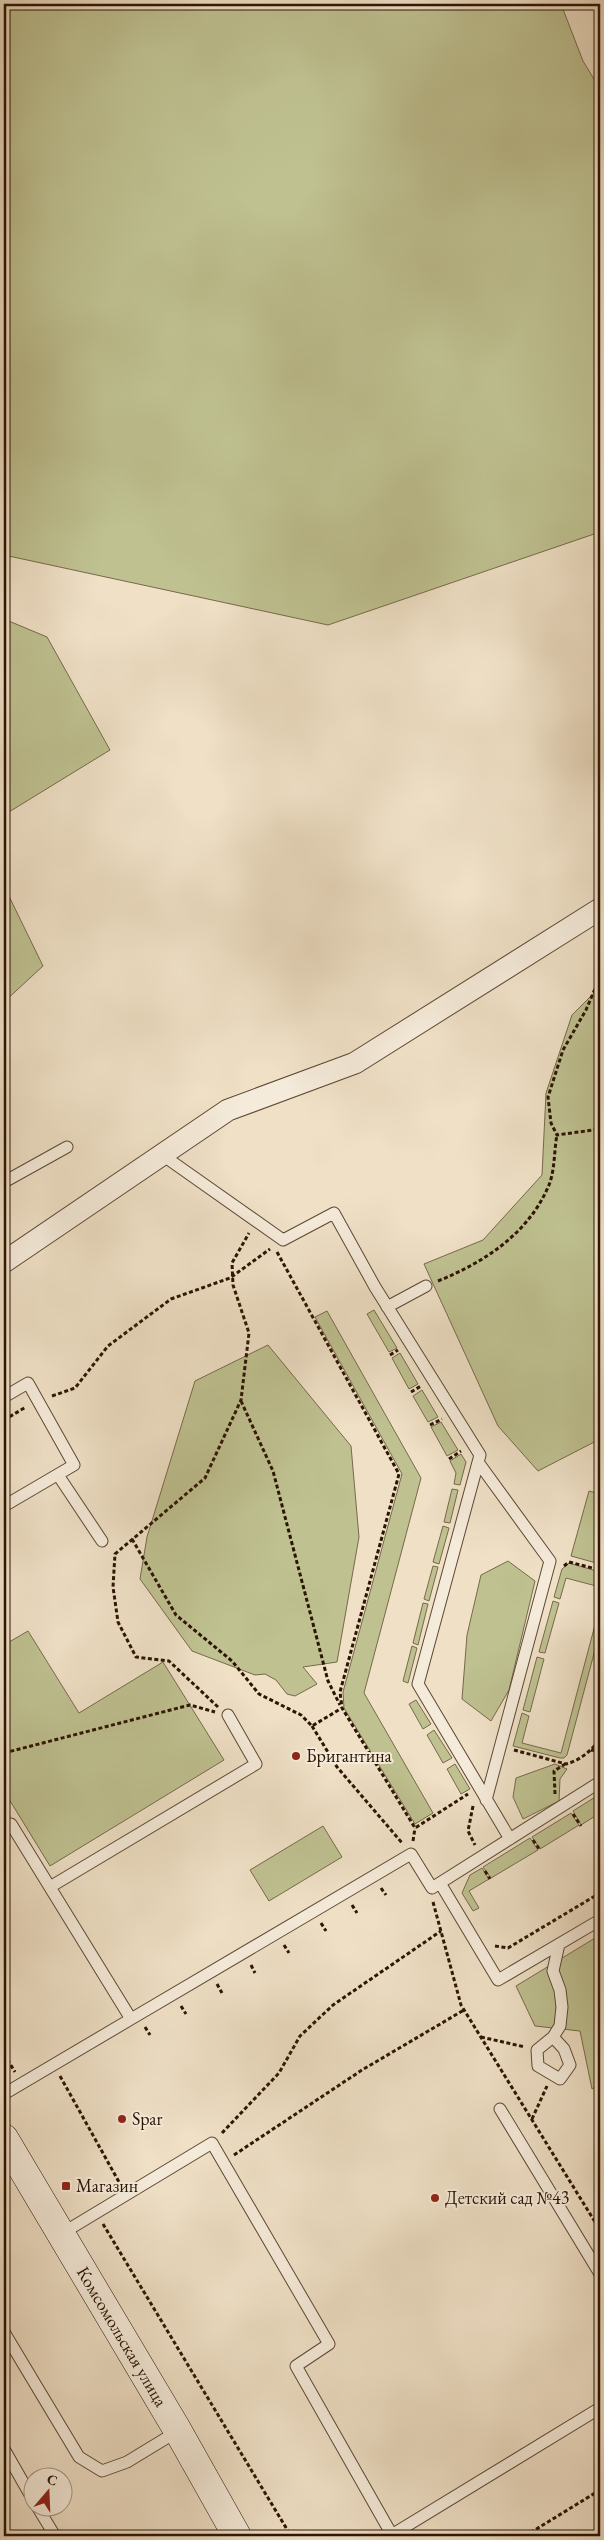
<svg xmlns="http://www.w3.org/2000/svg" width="604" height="2540" font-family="'EB Garamond',serif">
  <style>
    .green { fill: #bfc191; stroke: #766a4a }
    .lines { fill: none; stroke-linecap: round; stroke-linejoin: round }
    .service-casing { stroke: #5d4734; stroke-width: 13 }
    .minor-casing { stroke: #5d4734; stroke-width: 23 }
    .secondary-casing { stroke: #2c1403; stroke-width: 29 }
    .path { stroke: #2c1403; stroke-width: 3; stroke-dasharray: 4 2.5; stroke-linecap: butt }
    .service { stroke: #f5ebda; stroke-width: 11 }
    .minor { stroke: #f5ebda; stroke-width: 21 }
    .secondary { stroke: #f5ebda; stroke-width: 28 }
    .poi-dot { fill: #8f2418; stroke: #f5ebda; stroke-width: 2 }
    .labels { text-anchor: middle; stroke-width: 4; stroke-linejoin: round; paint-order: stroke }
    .poi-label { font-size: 18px; fill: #2c1403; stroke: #f5ebda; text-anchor: start }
    .street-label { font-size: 18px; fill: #2c1403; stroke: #f5ebda }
  </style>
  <rect width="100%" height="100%" fill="#efe0c6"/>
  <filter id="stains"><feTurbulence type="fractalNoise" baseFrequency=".004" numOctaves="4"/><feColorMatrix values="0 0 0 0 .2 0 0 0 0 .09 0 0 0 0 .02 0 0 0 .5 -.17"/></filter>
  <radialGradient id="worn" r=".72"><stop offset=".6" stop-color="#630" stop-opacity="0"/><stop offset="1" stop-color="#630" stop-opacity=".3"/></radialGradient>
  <path class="green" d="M 4,4 L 561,4 L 583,61 L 600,89 L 600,532 L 328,625 L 4,555 Z
    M 4,619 L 47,637 L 110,750 L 4,815 Z
    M 4,886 L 43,966 L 4,1002 Z
    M 600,987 L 600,1439 L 538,1471 L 498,1426 L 424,1264 L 483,1240 L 542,1175 L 546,1093 L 572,1015 Z
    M 374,1310 L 397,1348 L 389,1352 L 367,1314 Z
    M 327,1311 L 421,1478 L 364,1693 L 433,1813 L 415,1824 L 344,1708 L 343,1692 L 402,1474 L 315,1317 Z
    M 268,1345 L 351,1446 L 359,1537 L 337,1662 L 303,1667 L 317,1684 L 295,1696 L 287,1694 L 276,1680 L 265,1674 L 255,1675 L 192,1651 L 140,1579 L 147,1537 L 195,1381 Z
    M 400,1353 L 418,1384 L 409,1389 L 392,1358 Z
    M 422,1390 L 438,1417 L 428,1422 L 413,1396 Z
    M 441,1422 L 458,1450 L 447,1456 L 431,1427 Z
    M 461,1454 L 466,1462 L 460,1485 L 454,1484 L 456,1473 L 450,1461 Z
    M 452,1489 L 458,1490 L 450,1523 L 444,1522 Z
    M 589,1491 L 600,1494 L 600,1564 L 571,1556 Z
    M 443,1526 L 449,1528 L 439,1564 L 433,1562 Z
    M 508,1561 L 535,1581 L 509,1690 L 491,1721 L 462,1699 L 467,1635 L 481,1575 Z
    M 569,1563 L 600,1572 L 600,1587 L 566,1578 L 560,1599 L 554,1597 L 562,1569 Z
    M 433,1566 L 438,1567 L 429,1601 L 424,1599 Z
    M 553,1601 L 559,1603 L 545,1653 L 539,1652 Z
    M 423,1603 L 428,1604 L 418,1645 L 413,1643 Z
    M 600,1606 L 600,1631 L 567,1755 L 564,1758 L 560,1758 L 513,1746 L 522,1713 L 529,1716 L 522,1743 L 561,1753 Z
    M 28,1631 L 79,1713 L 163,1662 L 224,1760 L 50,1866 L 4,1791 L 4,1645 Z
    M 412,1646 L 417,1648 L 408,1683 L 403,1681 Z
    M 537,1657 L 544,1659 L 530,1712 L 523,1710 Z
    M 416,1700 L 431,1724 L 423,1729 L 409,1704 Z
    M 434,1730 L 452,1758 L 443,1763 L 427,1735 Z
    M 455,1764 L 470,1789 L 461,1794 L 447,1769 Z
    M 555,1764 L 567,1769 L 560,1779 L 559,1801 L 523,1819 L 513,1797 L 516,1778 Z
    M 600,1794 L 600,1813 L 581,1825 L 573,1811 Z
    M 571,1813 L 579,1825 L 540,1849 L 532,1837 Z
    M 323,1826 L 342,1857 L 269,1901 L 250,1870 Z
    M 530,1838 L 538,1850 L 491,1878 L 483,1867 Z
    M 482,1868 L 489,1879 L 469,1891 L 479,1908 L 473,1911 L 462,1893 L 470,1875 Z
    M 600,1935 L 600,2084 L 592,2089 L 580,2031 L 535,2026 L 516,1986 Z"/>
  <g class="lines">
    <defs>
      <path id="service" d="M 161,1154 L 283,1240 L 334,1213 L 375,1287 L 480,1455 L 418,1684 L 510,1839
        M 4,1182 L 67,1147
        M 387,1307 L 426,1286
        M 4,1397 L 28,1383 L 74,1465 L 4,1506
        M 478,1462 L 550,1561 L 486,1800
        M 58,1475 L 102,1541
        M 440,1883 L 498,1980 L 600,1920
        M 50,1887 L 256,1764 L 228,1715
        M 131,2019 L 411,1854 L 432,1888 L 600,1782
        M 553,2037 L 537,2050 L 538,2066 L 560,2079 L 570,2065 L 564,2049 L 553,2037 L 560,2026 L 562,2007 L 560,1990 L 553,1971 L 559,1944
        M 4,2094 L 131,2019 L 11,1824
        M 500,2109 L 600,2274
        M 61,2234 L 212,2143 L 329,2344 L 296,2366 L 392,2535
        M 4,2332 L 79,2457 L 102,2471 L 127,2462 L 178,2431
        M 4,2449 L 32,2498
        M 38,2508 L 55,2536
        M 390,2536 L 600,2408"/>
      <path id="minor" d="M 4,1262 L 228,1110 L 355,1063 L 600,909"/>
      <g id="secondary">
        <path id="s1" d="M 4,2138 L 178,2431 L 237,2536"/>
      </g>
    </defs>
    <use href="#service" class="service-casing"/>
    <use href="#minor" class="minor-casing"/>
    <use href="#secondary" class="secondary-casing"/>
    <path class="path" d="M 600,977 L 586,1010 L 563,1050 L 548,1097 L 551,1123 L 557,1135 L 600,1129
      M 277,1252 L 399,1474 L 340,1692 L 342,1708
      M 438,1281 C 485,1262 529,1233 549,1185 C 555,1170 554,1150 557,1135
      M 390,1355 L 398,1350
      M 411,1392 L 421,1386
      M 52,1396 L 75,1388 L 108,1346 L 171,1299 L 230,1278 L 270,1249
      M 241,1401 L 273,1471 L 328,1681 L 340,1705
      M 4,1420 L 26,1407
      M 430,1425 L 442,1419
      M 449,1459 L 461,1451
      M 132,1539 L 176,1615 L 232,1661 L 259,1694 L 301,1715 L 312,1726 L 342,1708 L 415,1828 L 468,1794
      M 564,1566 L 569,1562 L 600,1570
      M 218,1707 L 169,1661 L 136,1657 L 118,1622 L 113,1587 L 115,1554 L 205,1478 L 241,1400 L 249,1333 L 233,1285 L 232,1263 L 249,1233
      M 312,1726 L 337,1767 L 403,1844
      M 514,1750 L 566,1764 C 579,1761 593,1750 600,1738
      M 591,1750 L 600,1751
      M 4,1753 L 190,1705 L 215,1712
      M 555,1794 L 554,1771 L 565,1764
      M 473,1806 L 468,1831 L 475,1845
      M 573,1814 L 581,1826
      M 533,1840 L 540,1850
      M 413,1841 L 415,1828
      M 485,1871 L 490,1879
      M 381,1888 L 386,1895
      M 433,1902 L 461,2005 L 600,2230
      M 352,1905 L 357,1913
      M 321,1923 L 326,1931
      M 284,1945 L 289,1953
      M 495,1946 L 508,1948 L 600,1893
      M 251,1965 L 255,1973
      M 217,1984 L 222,1993
      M 181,2006 L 186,2014
      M 145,2027 L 150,2035
      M 481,2037 L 525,2047
      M 4,2054 L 15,2072
      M 60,2076 L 119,2182
      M 532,2119 L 547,2086
      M 222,2133 L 279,2073 L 300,2036 L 333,2005 L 441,1931
      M 234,2155 L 362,2070 L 464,2010
      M 103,2224 L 291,2536
      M 525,2536 L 600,2490"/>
    <use href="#service" class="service"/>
    <use href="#minor" class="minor"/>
    <use href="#secondary" class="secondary"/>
  </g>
  <g class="poi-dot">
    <circle cx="296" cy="1756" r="5"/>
    <circle cx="122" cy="2119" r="5"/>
    <rect x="61" y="2181" width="10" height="10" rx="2.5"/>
    <circle cx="435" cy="2198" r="5"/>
  </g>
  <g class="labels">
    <g class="poi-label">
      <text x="306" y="1762">Бригантина</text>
      <text x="132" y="2125">Spar</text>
      <text x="76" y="2192">Магазин</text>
      <text x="445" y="2204">Детский сад №43</text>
    </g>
    <g class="street-label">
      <text dy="6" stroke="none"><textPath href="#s1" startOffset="231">Комсомольская улица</textPath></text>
    </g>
  </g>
  <rect width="604" height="2540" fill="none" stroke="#efe0c6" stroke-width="20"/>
  <rect x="5" y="5" width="594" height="2530" fill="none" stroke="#2c1403" stroke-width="2.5"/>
  <rect x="10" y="10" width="584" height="2520" fill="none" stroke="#2c1403"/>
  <g transform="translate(48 2492) rotate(19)"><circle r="24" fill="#f5ebda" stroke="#a59584"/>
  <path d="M0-4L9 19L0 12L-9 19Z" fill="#8f2418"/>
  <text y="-8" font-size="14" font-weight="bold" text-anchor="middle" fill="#2c1403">С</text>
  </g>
  <rect width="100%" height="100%" filter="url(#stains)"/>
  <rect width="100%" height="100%" fill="url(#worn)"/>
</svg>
